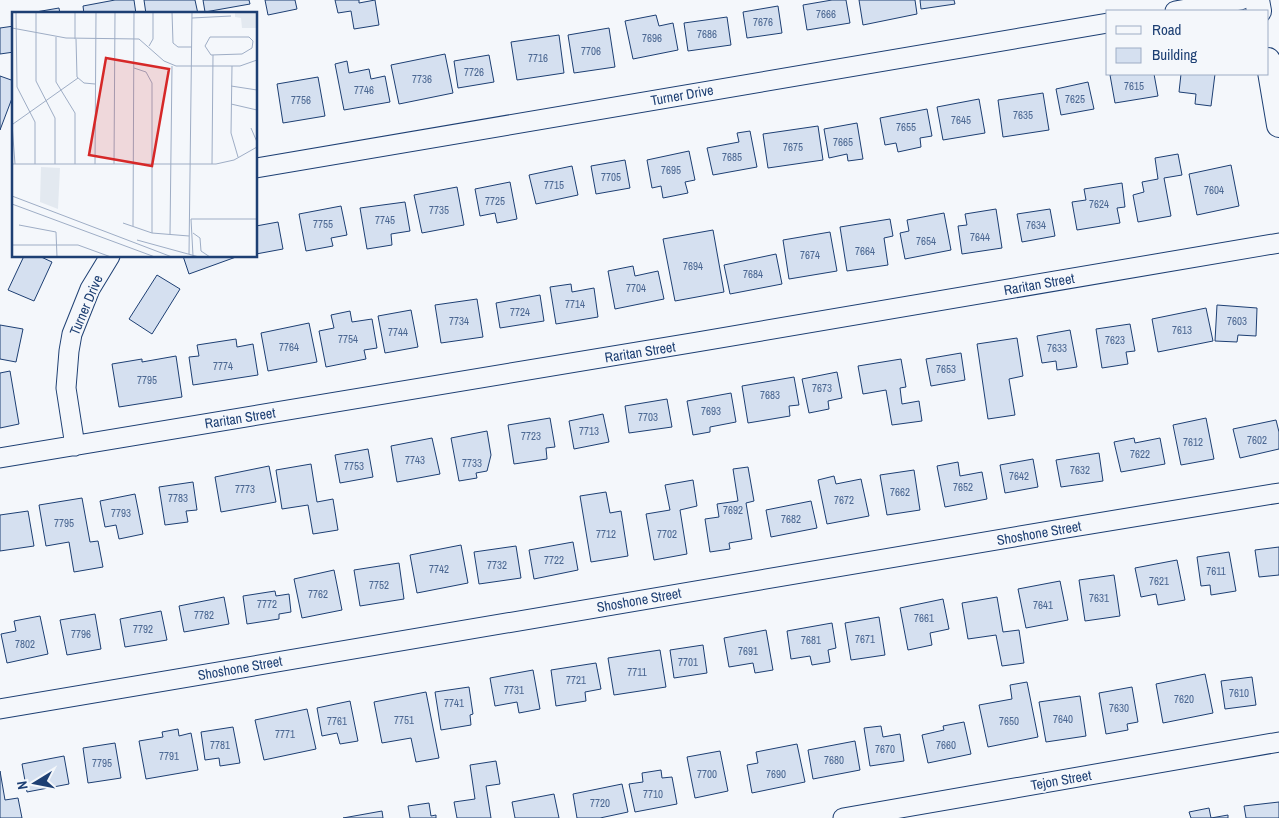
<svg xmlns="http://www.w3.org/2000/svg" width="1279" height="818" font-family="'Archivo Narrow',sans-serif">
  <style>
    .building { fill: #d5e0f0; stroke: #1d3f73 }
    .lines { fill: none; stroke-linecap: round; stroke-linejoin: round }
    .minor-casing { stroke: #1d3f73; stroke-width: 21 }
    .tertiary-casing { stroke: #1d3f73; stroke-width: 26 }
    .minor { stroke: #f4f7fb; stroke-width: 19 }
    .tertiary { stroke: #f4f7fb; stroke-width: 24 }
    .labels { text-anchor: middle; stroke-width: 4; stroke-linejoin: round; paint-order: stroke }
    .number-label { font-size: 11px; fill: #4b6792 }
    .street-label { font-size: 14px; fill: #1d3f73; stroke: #f4f7fb }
    .inset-road { fill: none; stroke: #9eadc5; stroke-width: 1 }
    .view { fill: #d62828; fill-opacity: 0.15; stroke: #d62828; stroke-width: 2.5 }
    .inset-edge { fill: none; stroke: #1d3f73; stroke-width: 2.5 }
  </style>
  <rect width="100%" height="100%" fill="#f4f7fb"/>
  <path class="building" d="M 115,0 L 134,0 L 136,14 L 84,14 L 83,6 Z
    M 144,0 L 195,0 L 198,14 L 146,14 Z
    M 203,0 L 249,0 L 250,4 L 205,12 Z
    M 265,0 L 295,0 L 297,9 L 268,15 Z
    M 335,0 L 359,0 L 359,3 L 375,0 L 379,25 L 354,29 L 351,11 L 338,13 Z
    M 832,0 L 846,0 L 850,23 L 807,30 L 803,5 Z
    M 859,0 L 915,0 L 917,14 L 863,25 Z
    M 920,0 L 954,0 L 955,4 L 921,9 Z
    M 778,6 L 782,33 L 747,38 L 743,12 Z
    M 59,8 L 60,14 L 24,14 Z
    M 656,15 L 659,26 L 673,23 L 678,50 L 633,59 L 625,21 Z
    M 727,17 L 731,45 L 688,51 L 684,23 Z
    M 14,26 L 14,52 L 0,54 L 0,28 Z
    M 609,28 L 615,67 L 574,73 L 568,35 Z
    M 559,35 L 564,73 L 517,80 L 511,42 Z
    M 445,54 L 453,93 L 399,104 L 391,65 Z
    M 489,55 L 494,82 L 458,88 L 454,61 Z
    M 347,61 L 349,73 L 369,69 L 371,79 L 385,76 L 390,102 L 344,110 L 335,64 Z
    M 1117,74 L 1154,74 L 1158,96 L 1115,103 L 1110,75 Z
    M 1181,74 L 1215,74 L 1211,106 L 1195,104 L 1196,94 L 1179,92 Z
    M 0,76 L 14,81 L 14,93 L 0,130 Z
    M 318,77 L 325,116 L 283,123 L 277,84 Z
    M 1088,82 L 1094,109 L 1061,115 L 1056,89 Z
    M 1043,93 L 1049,130 L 1003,137 L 998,100 Z
    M 979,99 L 985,133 L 943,140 L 937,107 Z
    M 927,109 L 932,136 L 920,138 L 921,147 L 898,152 L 896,143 L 885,145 L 880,118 Z
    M 857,123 L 863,159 L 848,161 L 847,154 L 829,158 L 824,129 Z
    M 818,126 L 823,160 L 768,168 L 763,134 Z
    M 750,131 L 757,167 L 713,175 L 707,148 L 739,142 L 737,133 Z
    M 689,151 L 695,180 L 685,182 L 688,193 L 663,198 L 661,186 L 652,188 L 647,160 Z
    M 1178,154 L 1182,175 L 1164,178 L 1171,216 L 1138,222 L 1133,195 L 1144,192 L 1142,182 L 1158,179 L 1155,158 Z
    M 625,160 L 630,188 L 596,194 L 591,166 Z
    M 1231,165 L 1239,206 L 1197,215 L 1189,174 Z
    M 572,166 L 578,195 L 536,204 L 529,175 Z
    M 510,182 L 517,219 L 497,223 L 495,213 L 480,216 L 475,189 Z
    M 1122,183 L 1125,207 L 1117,208 L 1120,223 L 1077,230 L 1072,202 L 1086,200 L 1084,189 Z
    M 457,187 L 464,225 L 422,233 L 414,195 Z
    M 405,202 L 410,231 L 391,234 L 392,245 L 367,249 L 360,208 Z
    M 341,206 L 347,235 L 331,238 L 333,246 L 306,251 L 299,214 Z
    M 996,209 L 1002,248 L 962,254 L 958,226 L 967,225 L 965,214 Z
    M 1050,209 L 1055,236 L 1022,242 L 1017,214 Z
    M 944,213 L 951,250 L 905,259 L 900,233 L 909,231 L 907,220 Z
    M 890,219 L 893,236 L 884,238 L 888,265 L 847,271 L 840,227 Z
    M 278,222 L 283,249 L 256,254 L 256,226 Z
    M 713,230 L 724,292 L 675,301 L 663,239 Z
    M 830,232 L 837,271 L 789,279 L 783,240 Z
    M 776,254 L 782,284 L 730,294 L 724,265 Z
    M 24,256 L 39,256 L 52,262 L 34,301 L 8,290 Z
    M 183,256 L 236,256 L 236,257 L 189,274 Z
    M 633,266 L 635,276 L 658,271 L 664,299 L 615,309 L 608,271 Z
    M 157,275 L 180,289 L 152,334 L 129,319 Z
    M 571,284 L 572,292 L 594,288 L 598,317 L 556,324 L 550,287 Z
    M 540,295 L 544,321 L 500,328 L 496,303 Z
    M 477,299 L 483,337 L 441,343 L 435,305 Z
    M 1217,305 L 1257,308 L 1256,336 L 1238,335 L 1237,342 L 1215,341 Z
    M 1206,308 L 1213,341 L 1158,352 L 1152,319 Z
    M 411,310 L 418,347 L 385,353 L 378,316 Z
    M 350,311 L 352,322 L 372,319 L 377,348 L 364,350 L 366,359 L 326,367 L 319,331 L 334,328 L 331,315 Z
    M 309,323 L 317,362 L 268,371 L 261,333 Z
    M 1130,324 L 1135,351 L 1126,352 L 1128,364 L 1102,368 L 1096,329 Z
    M 0,325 L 23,329 L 16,362 L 0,359 Z
    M 1070,330 L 1077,367 L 1057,370 L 1056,361 L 1042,363 L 1037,336 Z
    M 1017,338 L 1023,376 L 1009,379 L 1015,415 L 988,419 L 977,344 Z
    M 236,339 L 237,347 L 253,344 L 258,375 L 193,385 L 189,357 L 199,356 L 197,345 Z
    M 961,353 L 965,380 L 931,386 L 926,359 Z
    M 176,356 L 182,397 L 119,407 L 112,364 L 142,359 L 142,362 Z
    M 901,359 L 906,387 L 900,388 L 902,404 L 919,401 L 922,421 L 892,425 L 886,390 L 863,394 L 858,366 Z
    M 10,371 L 19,424 L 0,428 L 0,373 Z
    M 837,372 L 842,398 L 828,401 L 829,409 L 809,413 L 802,379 Z
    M 794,377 L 799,405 L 789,406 L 790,416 L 748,423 L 742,386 Z
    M 731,393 L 736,422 L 710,427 L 710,432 L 693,435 L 687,401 Z
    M 667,399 L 672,427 L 629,433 L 625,406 Z
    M 603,414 L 609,442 L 574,449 L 569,421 Z
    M 550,418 L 555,447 L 546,448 L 547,459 L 514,464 L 508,425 Z
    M 1206,418 L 1214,459 L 1181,465 L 1173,425 Z
    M 1276,420 L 1279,432 L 1279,449 L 1240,458 L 1233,429 Z
    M 487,431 L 491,455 L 487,471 L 476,473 L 477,478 L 459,481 L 451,438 Z
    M 432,438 L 440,474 L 397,482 L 391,446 Z
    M 1134,438 L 1135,443 L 1160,438 L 1165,464 L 1121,472 L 1114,442 Z
    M 368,449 L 373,477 L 340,483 L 335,455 Z
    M 1099,453 L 1103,481 L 1061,487 L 1056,460 Z
    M 1033,459 L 1038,487 L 1005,493 L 1000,465 Z
    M 958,462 L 960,476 L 982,472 L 987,499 L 945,507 L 937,466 Z
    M 311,464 L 317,502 L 333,499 L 338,530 L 313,534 L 308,505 L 282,509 L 276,470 Z
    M 269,466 L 276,502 L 221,512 L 215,477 Z
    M 748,467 L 754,501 L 746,503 L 752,539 L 729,543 L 730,549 L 710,552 L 705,519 L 719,517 L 717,504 L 738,501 L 733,469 Z
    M 914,470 L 920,510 L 887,515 L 880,475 Z
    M 834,476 L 836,484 L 861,479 L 869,516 L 827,524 L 818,480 Z
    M 693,480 L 697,506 L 680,510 L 687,554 L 654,560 L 646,514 L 670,510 L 665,485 Z
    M 193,482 L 197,510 L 186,511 L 188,522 L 165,525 L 159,487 Z
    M 606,492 L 610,513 L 621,511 L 628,556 L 591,562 L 580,496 Z
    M 135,494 L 143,534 L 119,539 L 116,525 L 105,527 L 100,501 Z
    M 82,498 L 90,542 L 98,541 L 103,567 L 74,572 L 69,542 L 46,546 L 39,505 Z
    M 811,501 L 817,528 L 771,537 L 766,510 Z
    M 28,511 L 34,546 L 0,551 L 0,515 Z
    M 573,542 L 578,570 L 534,579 L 529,550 Z
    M 461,545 L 468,583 L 417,593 L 410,555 Z
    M 516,546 L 521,578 L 479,584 L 474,552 Z
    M 1279,547 L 1279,575 L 1259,577 L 1255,550 Z
    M 1229,552 L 1236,591 L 1211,595 L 1210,585 L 1201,586 L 1197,557 Z
    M 1177,560 L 1185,600 L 1158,605 L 1156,594 L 1141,597 L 1135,568 Z
    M 399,563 L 404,599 L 360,606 L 354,570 Z
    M 334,570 L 342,610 L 302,618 L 294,579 Z
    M 1114,575 L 1120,616 L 1085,621 L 1079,580 Z
    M 1060,581 L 1068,620 L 1026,628 L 1018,589 Z
    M 275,591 L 276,596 L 289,594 L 291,612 L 279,614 L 279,619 L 247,624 L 243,596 Z
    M 224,597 L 229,624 L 184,632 L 179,606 Z
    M 997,597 L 1003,632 L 1019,630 L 1024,663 L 1002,666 L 996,635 L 968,639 L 962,603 Z
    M 943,599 L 949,629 L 930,633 L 932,645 L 908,650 L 900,608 Z
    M 161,611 L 167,640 L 125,647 L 120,619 Z
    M 95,614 L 101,649 L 67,655 L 60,620 Z
    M 40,616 L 48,654 L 7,663 L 1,634 L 16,631 L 14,621 Z
    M 879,617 L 885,655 L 851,660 L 845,623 Z
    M 832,623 L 836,648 L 828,650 L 830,662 L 812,665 L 810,656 L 791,659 L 787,631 Z
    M 766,630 L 773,670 L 755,673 L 753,663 L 729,667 L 724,638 Z
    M 703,645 L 707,673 L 674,678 L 670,650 Z
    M 660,650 L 666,687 L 614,695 L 608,658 Z
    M 596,663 L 601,689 L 585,692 L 586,701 L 556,706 L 551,670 Z
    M 533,670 L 540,709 L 519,713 L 517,702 L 495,706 L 490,678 Z
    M 1205,674 L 1213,713 L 1163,723 L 1156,684 Z
    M 1252,677 L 1256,705 L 1225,709 L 1221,681 Z
    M 1027,682 L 1038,737 L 988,747 L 979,705 L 1012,699 L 1010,685 Z
    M 469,687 L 473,714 L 470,715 L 471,725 L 441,730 L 435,692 Z
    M 1132,687 L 1138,722 L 1127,724 L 1128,730 L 1106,734 L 1099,693 Z
    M 426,692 L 439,758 L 416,762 L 411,738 L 382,743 L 374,702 Z
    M 1080,696 L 1086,736 L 1046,742 L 1039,702 Z
    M 350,701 L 358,741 L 340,744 L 337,733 L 322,736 L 317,708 Z
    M 307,709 L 316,749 L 264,760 L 255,720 Z
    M 964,722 L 971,754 L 928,763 L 922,735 L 944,730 L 943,726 Z
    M 881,726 L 883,737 L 900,734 L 904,761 L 870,766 L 864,728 Z
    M 233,727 L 240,763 L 220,766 L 219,758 L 205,760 L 201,732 Z
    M 178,729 L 179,736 L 191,733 L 198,770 L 146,779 L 139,741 L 163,737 L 162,732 Z
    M 855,741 L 860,770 L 813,779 L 808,750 Z
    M 115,743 L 121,778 L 88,783 L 83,748 Z
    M 797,744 L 805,782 L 752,793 L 747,765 L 758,763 L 756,752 Z
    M 720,751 L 728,791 L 695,798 L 687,757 Z
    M 64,756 L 69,784 L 27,792 L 22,764 Z
    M 496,761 L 500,784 L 486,786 L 491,818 L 457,818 L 454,802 L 475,799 L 470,765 Z
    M 661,770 L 662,778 L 672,777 L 677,804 L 635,812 L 629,784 L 643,782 L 642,773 Z
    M 0,771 L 5,800 L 18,798 L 22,818 L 0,818 Z
    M 622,784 L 628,812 L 600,818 L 577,818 L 573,794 Z
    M 554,794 L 559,818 L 515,818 L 512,802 Z
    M 1279,802 L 1279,818 L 1246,818 L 1244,806 Z
    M 429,803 L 431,816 L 436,815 L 436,818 L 410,818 L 408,806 Z
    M 1209,808 L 1211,818 L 1228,815 L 1228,818 L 1191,818 L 1189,812 Z
    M 382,811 L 383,818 L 343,818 Z"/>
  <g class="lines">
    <defs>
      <path id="minor" d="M 1175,11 L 1241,0
        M 256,168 L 1108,23
        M 75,446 L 66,388 L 69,351 L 72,334 L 90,289 L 110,256
        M 0,458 L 697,342 L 1279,243
        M 0,709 L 1055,530 L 1279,493
        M 843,818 L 1279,742"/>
      <path id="tertiary" d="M 1257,0 L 1259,11
        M 1268,60 L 1279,125"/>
    </defs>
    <use href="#minor" class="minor-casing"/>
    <use href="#tertiary" class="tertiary-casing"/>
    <use href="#minor" class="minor"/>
    <use href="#tertiary" class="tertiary"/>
  </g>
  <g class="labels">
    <g class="number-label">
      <text x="826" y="18">7666</text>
      <text x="763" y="26">7676</text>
      <text x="707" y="38">7686</text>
      <text x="652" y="42">7696</text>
      <text x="591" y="55">7706</text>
      <text x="538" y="62">7716</text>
      <text x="474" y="76">7726</text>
      <text x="422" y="83">7736</text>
      <text x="1134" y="90">7615</text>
      <text x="364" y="94">7746</text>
      <text x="1075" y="103">7625</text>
      <text x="301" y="104">7756</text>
      <text x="1023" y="119">7635</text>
      <text x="961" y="124">7645</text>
      <text x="906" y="131">7655</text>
      <text x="843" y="146">7665</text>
      <text x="793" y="151">7675</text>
      <text x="732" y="161">7685</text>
      <text x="671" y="174">7695</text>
      <text x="611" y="181">7705</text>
      <text x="554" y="189">7715</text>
      <text x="1214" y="194">7604</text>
      <text x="495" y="205">7725</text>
      <text x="1099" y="208">7624</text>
      <text x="439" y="214">7735</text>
      <text x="385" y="224">7745</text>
      <text x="323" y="228">7755</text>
      <text x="1036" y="229">7634</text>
      <text x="980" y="241">7644</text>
      <text x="926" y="245">7654</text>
      <text x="865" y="255">7664</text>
      <text x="810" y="259">7674</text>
      <text x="693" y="270">7694</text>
      <text x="753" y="278">7684</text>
      <text x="636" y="292">7704</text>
      <text x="575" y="308">7714</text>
      <text x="520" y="316">7724</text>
      <text x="459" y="325">7734</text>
      <text x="1237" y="325">7603</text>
      <text x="1182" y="334">7613</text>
      <text x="398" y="336">7744</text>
      <text x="348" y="343">7754</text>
      <text x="1115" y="344">7623</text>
      <text x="289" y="351">7764</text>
      <text x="1057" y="352">7633</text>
      <text x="223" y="370">7774</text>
      <text x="946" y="373">7653</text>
      <text x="147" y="384">7795</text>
      <text x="822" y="392">7673</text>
      <text x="770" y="399">7683</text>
      <text x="711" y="415">7693</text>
      <text x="648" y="421">7703</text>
      <text x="589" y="435">7713</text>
      <text x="531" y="440">7723</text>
      <text x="1257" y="444">7602</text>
      <text x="1193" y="446">7612</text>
      <text x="1140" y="458">7622</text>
      <text x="415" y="464">7743</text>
      <text x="472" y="467">7733</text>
      <text x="354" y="470">7753</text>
      <text x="1080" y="474">7632</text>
      <text x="1019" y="480">7642</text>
      <text x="963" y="491">7652</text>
      <text x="245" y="493">7773</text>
      <text x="900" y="496">7662</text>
      <text x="178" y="502">7783</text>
      <text x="844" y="504">7672</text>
      <text x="733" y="514">7692</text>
      <text x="121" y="517">7793</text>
      <text x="791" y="523">7682</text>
      <text x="64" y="527">7795</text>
      <text x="606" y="538">7712</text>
      <text x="667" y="538">7702</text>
      <text x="554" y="564">7722</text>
      <text x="497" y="569">7732</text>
      <text x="439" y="573">7742</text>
      <text x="1216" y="575">7611</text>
      <text x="1159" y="585">7621</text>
      <text x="379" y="589">7752</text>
      <text x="318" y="598">7762</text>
      <text x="1099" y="602">7631</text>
      <text x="267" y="608">7772</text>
      <text x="1043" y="609">7641</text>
      <text x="204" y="619">7782</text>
      <text x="924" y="622">7661</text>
      <text x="143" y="633">7792</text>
      <text x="81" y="638">7796</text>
      <text x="865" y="643">7671</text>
      <text x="811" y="644">7681</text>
      <text x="25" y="648">7802</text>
      <text x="748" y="655">7691</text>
      <text x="688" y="666">7701</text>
      <text x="637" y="676">7711</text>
      <text x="576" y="684">7721</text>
      <text x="514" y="694">7731</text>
      <text x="1239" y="697">7610</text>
      <text x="1184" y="703">7620</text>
      <text x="454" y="707">7741</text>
      <text x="1119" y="712">7630</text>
      <text x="1063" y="723">7640</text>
      <text x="404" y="724">7751</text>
      <text x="337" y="725">7761</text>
      <text x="1009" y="725">7650</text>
      <text x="285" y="738">7771</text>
      <text x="220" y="749">7781</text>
      <text x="946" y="749">7660</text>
      <text x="885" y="753">7670</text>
      <text x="169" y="760">7791</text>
      <text x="834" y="764">7680</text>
      <text x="102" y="767">7795</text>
      <text x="707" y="778">7700</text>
      <text x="776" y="778">7690</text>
      <text x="653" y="798">7710</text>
      <text x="600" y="807">7720</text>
    </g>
    <g class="street-label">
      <text transform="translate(682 95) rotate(-10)" y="5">Turner Drive</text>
      <text transform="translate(1039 284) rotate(-10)" y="5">Raritan Street</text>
      <text transform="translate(86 305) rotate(-67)" y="5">Turner Drive</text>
      <text transform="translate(640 352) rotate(-9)" y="5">Raritan Street</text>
      <text transform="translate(240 418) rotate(-9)" y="5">Raritan Street</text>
      <text transform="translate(1039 533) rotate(-10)" y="5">Shoshone Street</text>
      <text transform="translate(639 600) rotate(-10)" y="5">Shoshone Street</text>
      <text transform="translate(240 668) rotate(-10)" y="5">Shoshone Street</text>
      <text transform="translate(1061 780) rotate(-10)" y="5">Tejon Street</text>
    </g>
  </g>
  <g transform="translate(12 12)">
    <rect width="245" height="245" fill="#f4f7fb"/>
    <path d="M 223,0 L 245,0 L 245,16 L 230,16 L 229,6 L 223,5 ZM 29,155 L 48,156 L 46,197 L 28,190 Z" fill="#e3e9f0"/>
    <path class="inset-road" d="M 4,0 L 5,75 L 23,110 L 23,152M 24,0 L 24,69 L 43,106 L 43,152M 160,0 L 161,31 L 166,35 L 180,35M 180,6 L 219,4M 0,16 L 54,26 L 127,27 L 152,49 L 164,54 L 228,54 L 245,48M 44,25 L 44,70 L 63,101 L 63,152M 198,25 L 237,25 L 241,29 L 240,36 L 230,42 L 199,43 L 193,34 ZM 63,27 L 63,0M 64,27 L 65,65 L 72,71 L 83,72M 137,34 L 141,27 L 141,0M 220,54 L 219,121 L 226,145M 122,56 L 134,60 L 140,71 L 140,221M 219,74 L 245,78M 219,92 L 245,98M 0,112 L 3,152M 1,112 L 66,66M 239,116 L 245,130M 0,152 L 204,152 L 222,148 L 245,135M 83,152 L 84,0M 102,152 L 103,0M 200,152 L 201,43M 0,184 L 160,245M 0,192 L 143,245M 179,207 L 245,207M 179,207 L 181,244M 111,211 L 140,221 L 177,224M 7,213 L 44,220 L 45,245M 121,214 L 122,0M 181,221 L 188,226 L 189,239 L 198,245M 158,222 L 160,54M 125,228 L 187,245M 0,233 L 66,233 L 99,245M 177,242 L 180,0"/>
    <path class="view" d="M 94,46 L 157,57 L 140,154 L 77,143 Z"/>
    <rect width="245" height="245" class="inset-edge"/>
  </g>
  <rect x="1106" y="10" width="162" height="65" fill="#f4f7fb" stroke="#9eadc5"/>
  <rect x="1116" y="26" width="25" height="8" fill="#f4f7fb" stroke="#9eadc5"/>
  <text x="1152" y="35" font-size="15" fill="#1d3f73">Road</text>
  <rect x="1116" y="48" width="25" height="15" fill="#d5e0f0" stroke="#9eadc5"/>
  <text x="1152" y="60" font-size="15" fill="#1d3f73">Building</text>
  <g transform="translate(35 783) rotate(260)" stroke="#f4f7fb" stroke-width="4" paint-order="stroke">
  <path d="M0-4L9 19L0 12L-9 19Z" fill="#1d3f73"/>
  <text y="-8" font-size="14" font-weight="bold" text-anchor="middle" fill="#1d3f73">N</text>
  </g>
</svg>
